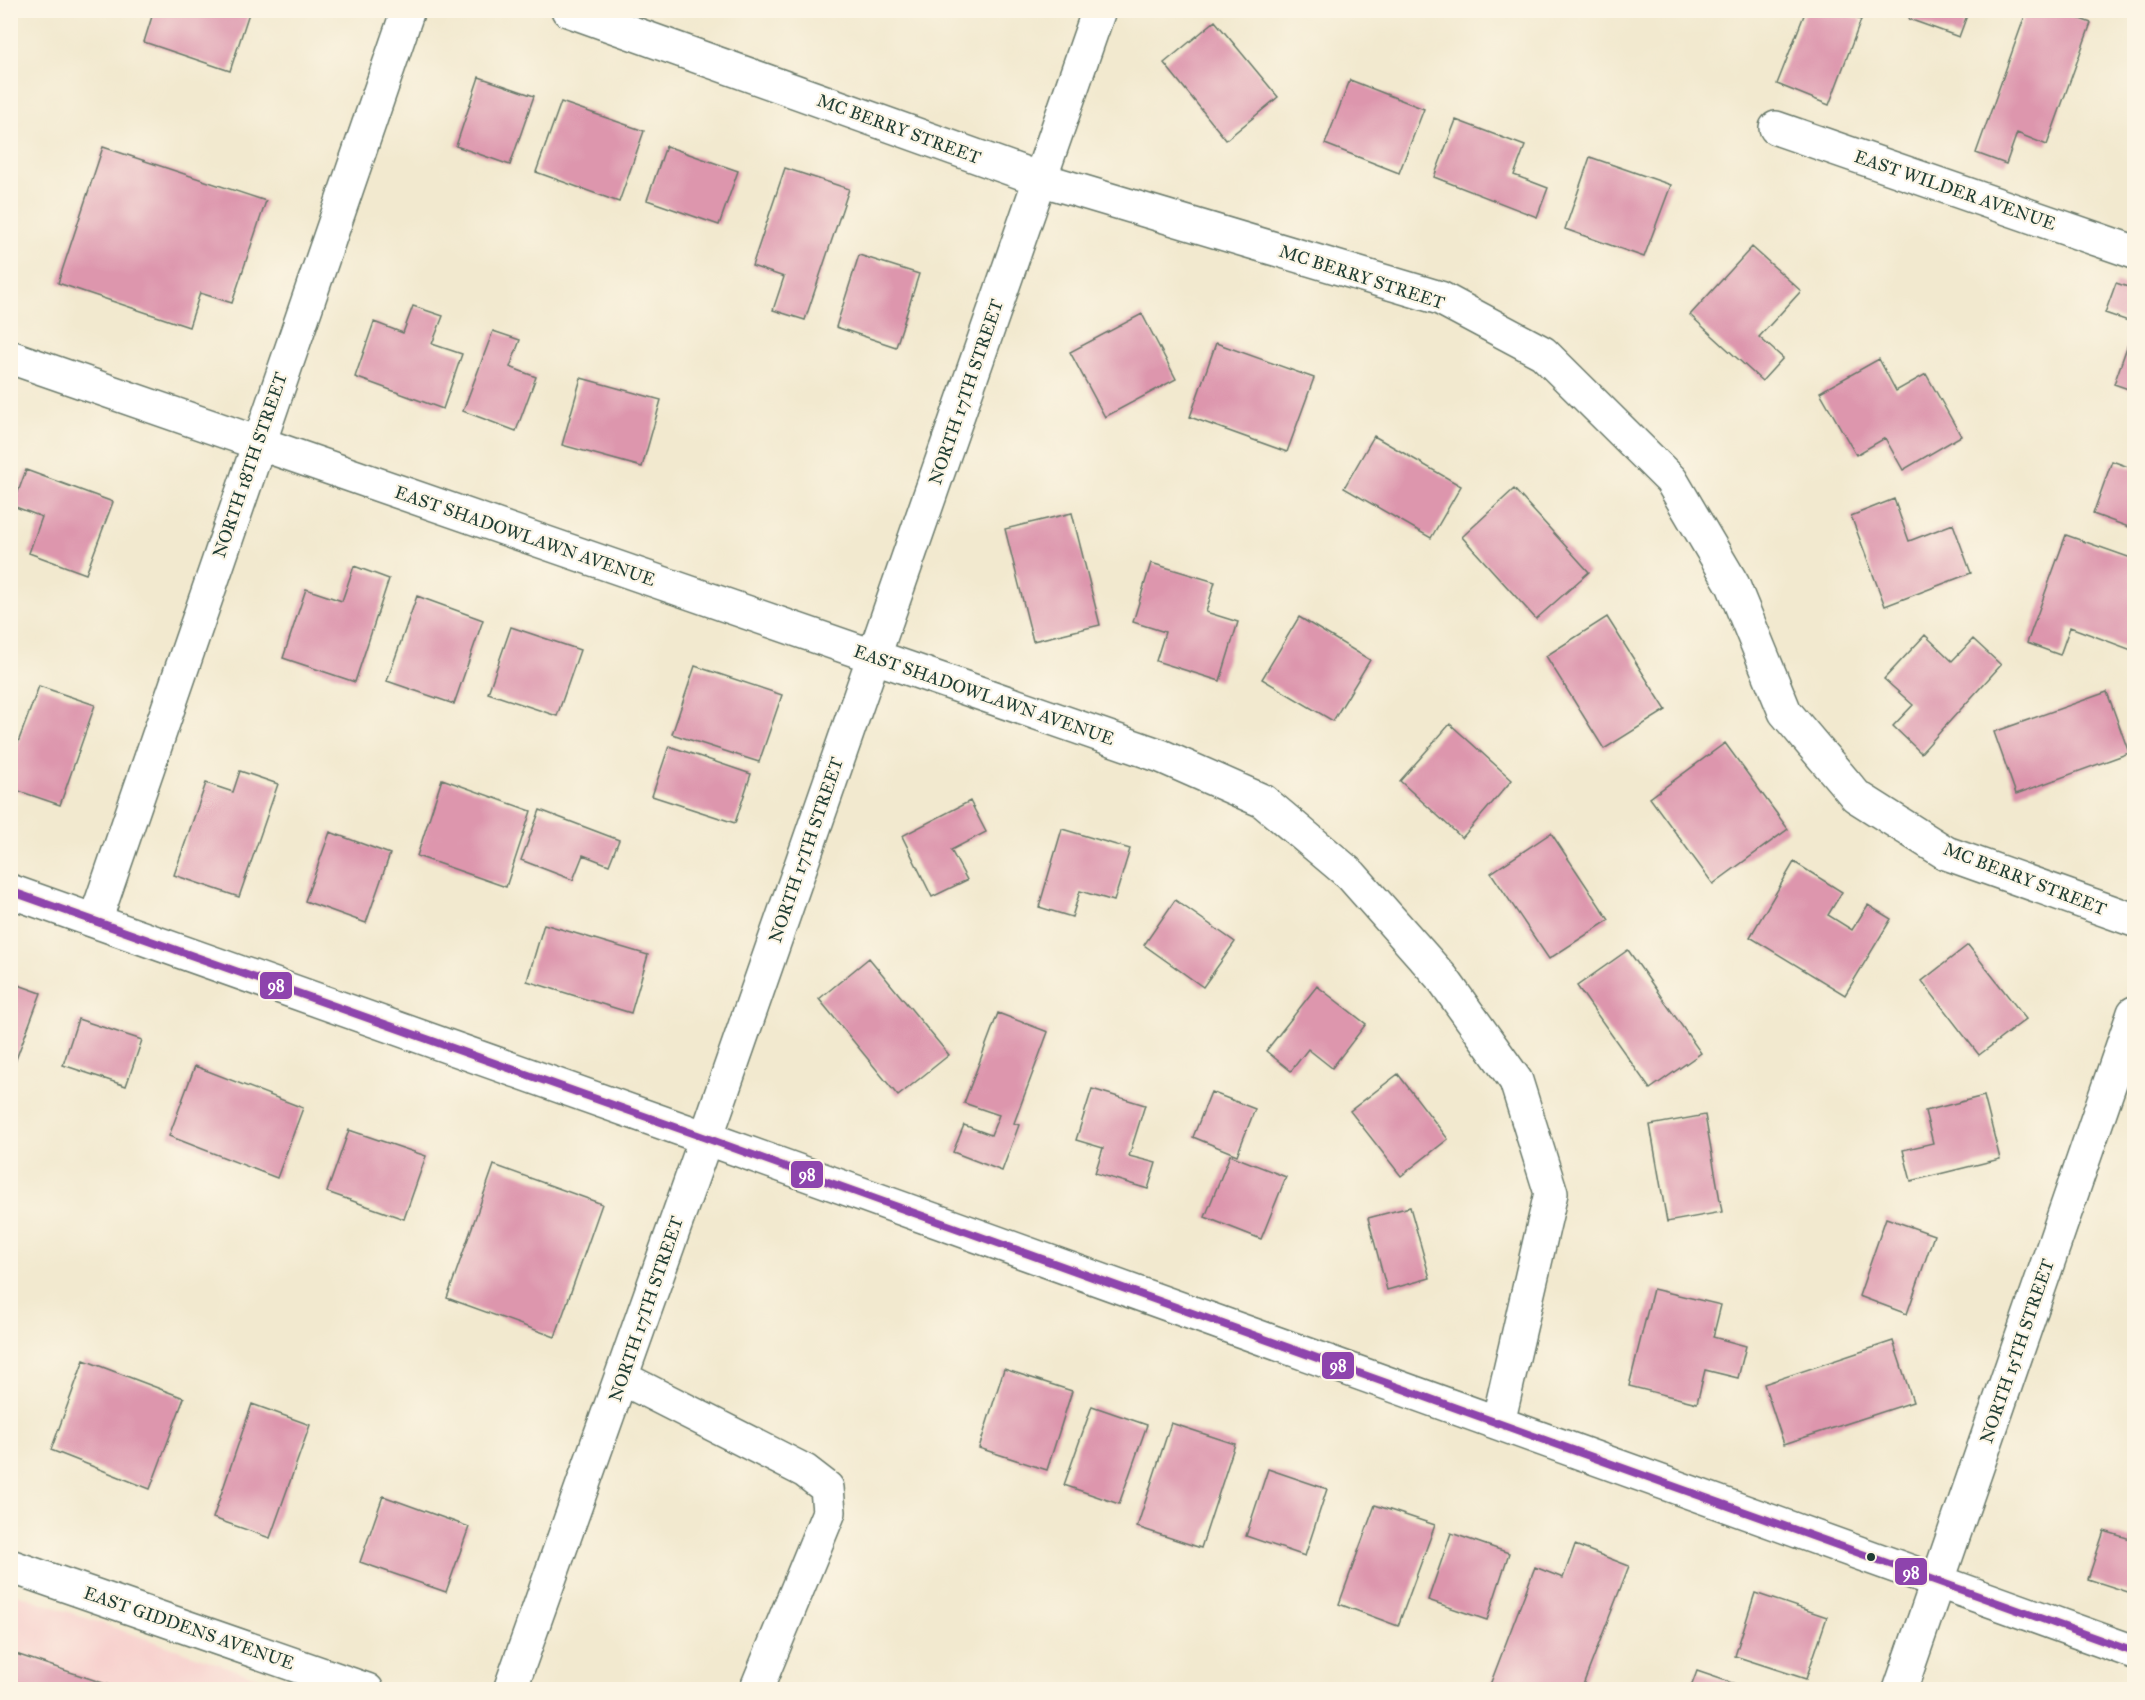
<svg xmlns="http://www.w3.org/2000/svg" width="2145" height="1700" font-family="'IM FELL Great Primer',serif">
  <style>
    .built { fill: #f7d0cd }
    .building { fill: #dd96ad }
    .lines { fill: none; stroke-linecap: round; stroke-linejoin: round }
    .minor-casing { stroke: #69796a; stroke-width: 36 }
    .minor { stroke: #fff; stroke-width: 33 }
    .bus-1-casing { stroke: #fcf5e5; stroke-width: 12 }
    .bus-1 { stroke: #8e44ad; stroke-width: 8 }
    .bus-dot { fill: #1f3d34; stroke: #fcf5e5; stroke-width: 2 }
    .labels { text-anchor: middle; stroke-width: 4.5; stroke-linejoin: round; paint-order: stroke }
    .street-label { font-size: 18px; fill: #1f3d34; stroke: #fcf5e5 }
    .line-badge { stroke: #fcf5e5; stroke-width: 2 }
    .badge-label { font-size: 16px; text-anchor: middle; font-weight: bold; fill: #fff }
  </style>
  <rect width="100%" height="100%" fill="#fcf5e5"/>
  <filter id="ink" filterUnits="userSpaceOnUse"><feTurbulence type="fractalNoise" baseFrequency=".0167" numOctaves="2"/><feDisplacementMap in="SourceGraphic" scale="12" xChannelSelector="R" yChannelSelector="G"/><feConvolveMatrix kernelMatrix="1 2 1 2 8 2 1 2 1" color-interpolation-filters="sRGB"/></filter>
  <filter id="wash" filterUnits="userSpaceOnUse"><feTurbulence type="fractalNoise" baseFrequency=".008" numOctaves="4" result="noise"/><feDisplacementMap in="SourceGraphic" scale="24" xChannelSelector="R" yChannelSelector="G"/><feGaussianBlur stdDeviation="1.35" result="paint"/><feColorMatrix in="noise" values="0 0 0 0 0 0 0 0 0 0 0 0 0 0 0 0 0 1.4 0 .05"/><feComposite in="paint" operator="in"/></filter>
  <g filter="url(#wash)">
    <rect width="100%" height="100%" fill="#f2e9cf"/>
    <path class="built" d="M 11,1592 L 291,1689 L 11,1690 Z"/>
    <g id="blocks">
      <path class="building" d="M 154,10 L 250,10 L 230,71 L 144,42 Z
        M 1806,10 L 1836,10 L 1861,20 L 1829,105 L 1777,84 Z
        M 1913,10 L 1969,10 L 1959,37 L 1909,19 Z
        M 2027,10 L 2056,10 L 2091,23 L 2047,145 L 2017,133 L 2006,164 L 1976,153 Z
        M 1215,21 L 1278,97 L 1226,140 L 1164,63 Z
        M 479,77 L 534,96 L 510,165 L 456,146 Z
        M 1350,80 L 1424,109 L 1399,173 L 1325,144 Z
        M 561,102 L 644,131 L 619,202 L 536,172 Z
        M 1456,120 L 1525,146 L 1514,175 L 1548,188 L 1537,217 L 1434,177 Z
        M 666,146 L 738,171 L 719,225 L 647,200 Z
        M 103,147 L 266,201 L 232,303 L 200,293 L 189,327 L 58,283 Z
        M 1590,157 L 1671,185 L 1644,257 L 1565,229 Z
        M 785,168 L 849,189 L 805,320 L 773,310 L 784,277 L 752,266 Z
        M 1752,247 L 1801,291 L 1759,337 L 1783,358 L 1762,381 L 1690,315 Z
        M 859,255 L 919,274 L 896,347 L 836,327 Z
        M 2116,283 L 2134,289 L 2134,323 L 2105,313 Z
        M 413,306 L 443,316 L 432,344 L 462,354 L 443,409 L 355,377 L 374,322 L 403,333 Z
        M 1142,314 L 1176,379 L 1105,417 L 1070,352 Z
        M 2134,327 L 2134,391 L 2114,384 Z
        M 493,331 L 520,340 L 510,367 L 536,377 L 516,431 L 463,411 Z
        M 1216,343 L 1314,378 L 1287,452 L 1190,417 Z
        M 1879,359 L 1896,391 L 1926,374 L 1961,436 L 1903,470 L 1885,438 L 1856,455 L 1820,392 Z
        M 581,378 L 661,400 L 642,467 L 562,445 Z
        M 1374,436 L 1461,486 L 1431,538 L 1344,488 Z
        M 2112,461 L 2134,469 L 2134,529 L 2093,514 Z
        M 26,470 L 113,502 L 86,574 L 29,553 L 42,517 L 13,506 Z
        M 1514,489 L 1589,572 L 1536,619 L 1462,537 Z
        M 1894,499 L 1909,541 L 1953,524 L 1971,573 L 1885,606 L 1851,516 Z
        M 1072,513 L 1100,625 L 1033,641 L 1005,529 Z
        M 2066,535 L 2134,559 L 2134,651 L 2070,627 L 2060,655 L 2027,643 Z
        M 1151,563 L 1215,582 L 1206,612 L 1238,622 L 1220,681 L 1156,661 L 1165,632 L 1133,622 Z
        M 354,566 L 389,579 L 355,682 L 283,658 L 306,589 L 342,601 Z
        M 417,596 L 483,620 L 454,704 L 387,681 Z
        M 1299,617 L 1370,660 L 1333,721 L 1262,679 Z
        M 1607,617 L 1666,710 L 1604,749 L 1546,656 Z
        M 511,627 L 580,650 L 557,716 L 488,693 Z
        M 1925,635 L 1952,661 L 1973,639 L 2001,665 L 1921,753 L 1893,726 L 1913,705 L 1884,679 Z
        M 695,666 L 782,695 L 759,762 L 672,734 Z
        M 39,686 L 95,705 L 60,805 L 10,788 L 10,764 Z
        M 2107,692 L 2129,753 L 2016,794 L 1994,732 Z
        M 1450,724 L 1512,780 L 1462,838 L 1400,781 Z
        M 1725,743 L 1788,829 L 1713,884 L 1650,798 Z
        M 669,746 L 751,774 L 735,823 L 652,796 Z
        M 240,771 L 278,784 L 239,897 L 174,875 L 206,783 L 233,792 Z
        M 442,779 L 531,811 L 506,887 L 417,856 Z
        M 970,801 L 986,832 L 951,850 L 967,880 L 932,897 L 902,836 Z
        M 540,810 L 619,840 L 609,865 L 583,855 L 573,880 L 521,860 Z
        M 1062,829 L 1130,849 L 1114,901 L 1080,891 L 1072,917 L 1039,907 Z
        M 330,832 L 390,854 L 366,923 L 305,901 Z
        M 1551,833 L 1609,920 L 1549,959 L 1491,873 Z
        M 1794,862 L 1842,892 L 1828,915 L 1852,930 L 1868,905 L 1891,919 L 1845,995 L 1750,937 Z
        M 1175,900 L 1235,942 L 1203,987 L 1144,945 Z
        M 544,924 L 648,955 L 631,1013 L 527,981 Z
        M 1968,945 L 2026,1019 L 1979,1055 L 1922,981 Z
        M 1628,950 L 1701,1053 L 1650,1089 L 1577,986 Z
        M 869,958 L 949,1055 L 898,1096 L 819,999 Z
        M 10,982 L 41,993 L 15,1062 L 10,1060 Z
        M 1317,986 L 1366,1024 L 1332,1068 L 1308,1049 L 1291,1071 L 1266,1051 Z
        M 998,1013 L 1048,1032 L 1014,1123 L 1019,1125 L 1002,1171 L 953,1152 L 964,1125 L 991,1135 L 999,1115 L 964,1103 Z
        M 78,1019 L 142,1040 L 126,1086 L 63,1065 Z
        M 195,1066 L 303,1108 L 277,1178 L 169,1136 Z
        M 1398,1074 L 1448,1139 L 1401,1176 L 1350,1111 Z
        M 1092,1089 L 1145,1105 L 1129,1156 L 1156,1163 L 1148,1189 L 1095,1173 L 1103,1148 L 1076,1140 Z
        M 1211,1092 L 1255,1109 L 1237,1155 L 1193,1137 Z
        M 1984,1096 L 2000,1159 L 1911,1181 L 1903,1150 L 1933,1143 L 1925,1111 Z
        M 1705,1115 L 1722,1212 L 1667,1222 L 1650,1125 Z
        M 349,1130 L 426,1156 L 404,1219 L 327,1192 Z
        M 1230,1155 L 1286,1177 L 1261,1239 L 1205,1217 Z
        M 494,1165 L 602,1204 L 555,1337 L 447,1298 Z
        M 1410,1207 L 1430,1278 L 1387,1290 L 1368,1218 Z
        M 1886,1218 L 1934,1235 L 1907,1314 L 1859,1296 Z
        M 1653,1289 L 1721,1305 L 1713,1337 L 1746,1346 L 1738,1378 L 1705,1370 L 1697,1403 L 1629,1386 Z
        M 1893,1341 L 1913,1402 L 1784,1444 L 1764,1384 Z
        M 84,1360 L 184,1398 L 150,1489 L 51,1450 Z
        M 1004,1369 L 1072,1391 L 1047,1470 L 979,1448 Z
        M 252,1404 L 310,1425 L 270,1538 L 213,1518 Z
        M 1092,1406 L 1147,1425 L 1119,1504 L 1064,1485 Z
        M 1171,1423 L 1235,1444 L 1201,1548 L 1137,1527 Z
        M 1268,1469 L 1327,1489 L 1305,1556 L 1246,1536 Z
        M 383,1496 L 469,1527 L 446,1592 L 360,1562 Z
        M 1375,1505 L 1435,1525 L 1398,1626 L 1339,1604 Z
        M 2104,1531 L 2134,1540 L 2134,1594 L 2088,1579 Z
        M 1451,1533 L 1509,1553 L 1487,1620 L 1428,1600 Z
        M 1575,1545 L 1629,1566 L 1581,1690 L 1558,1690 L 1551,1687 L 1550,1690 L 1488,1690 L 1535,1567 L 1563,1578 Z
        M 1755,1593 L 1827,1617 L 1806,1679 L 1735,1656 Z
        M 10,1652 L 121,1689 L 121,1690 L 10,1690 Z
        M 1697,1671 L 1750,1689 L 1750,1690 L 1690,1690 Z"/>
    </g>
  </g>
  <g filter="url(#ink)">
    <use href="#blocks" fill-opacity="0" stroke="#69796a" stroke-width="1.5"/>
    <g class="lines">
      <defs>
        <path id="minor" d="M 568,10 L 1040,179 L 1440,298 L 1543,353 L 1671,480 L 1733,585 L 1785,712 L 1856,796 L 1946,853 L 2134,920
          M 1776,128 L 2134,252
          M 10,357 L 1161,756 L 1263,801 L 1351,875 L 1443,979 L 1516,1081 L 1551,1193 L 1498,1423
          M 10,891 L 706,1138 L 2134,1652
          M 95,921 L 408,10
          M 622,1378 L 805,1471 L 827,1488 L 829,1512 L 756,1690
          M 10,1566 L 367,1690
          M 510,1690 L 706,1138 L 1099,10
          M 1900,1690 L 2134,1013"/>
      </defs>
      <use href="#minor" class="minor-casing"/>
      <use href="#minor" class="minor"/>
      <defs>
        <path id="bus-1" d="M 10,891 L 706,1138 L 2134,1652"/>
      </defs>
      <use href="#bus-1" class="bus-1-casing"/>
      <use href="#bus-1" class="bus-1"/>
    </g>
  </g>
  <circle class="bus-dot" cx="1871" cy="1557" r="5"/>
  <g class="labels">
    <g class="street-label">
      <text transform="translate(899 129) rotate(20)" y="6">MC BERRY STREET</text>
      <text transform="translate(1955 190) rotate(19)" y="6">EAST WILDER AVENUE</text>
      <text transform="translate(1362 277) rotate(18)" y="6">MC BERRY STREET</text>
      <text transform="translate(966 392) rotate(-71)" y="6">NORTH 17TH STREET</text>
      <text transform="translate(250 465) rotate(-71)" y="6">NORTH 18TH STREET</text>
      <text transform="translate(525 536) rotate(19)" y="6">EAST SHADOWLAWN AVENUE</text>
      <text transform="translate(984 695) rotate(19)" y="6">EAST SHADOWLAWN AVENUE</text>
      <text transform="translate(806 850) rotate(-71)" y="6">NORTH 17TH STREET</text>
      <text transform="translate(2025 879) rotate(21)" y="6">MC BERRY STREET</text>
      <text transform="translate(646 1309) rotate(-71)" y="6">NORTH 17TH STREET</text>
      <text transform="translate(2017 1351) rotate(-71)" y="6">NORTH 15TH STREET</text>
      <text transform="translate(189 1628) rotate(19)" y="6">EAST GIDDENS AVENUE</text>
    </g>
  </g>
  <g class="line-badge">
    <rect x="259" y="971" width="34" height="29" rx="6" fill="#8e44ad"/>
    <rect x="790" y="1160" width="34" height="29" rx="6" fill="#8e44ad"/>
    <rect x="1321" y="1351" width="34" height="29" rx="6" fill="#8e44ad"/>
    <rect x="1894" y="1557" width="34" height="29" rx="6" fill="#8e44ad"/>
  </g>
  <g class="badge-label">
    <text x="276" y="991">98</text>
    <text x="807" y="1180">98</text>
    <text x="1338" y="1371">98</text>
    <text x="1911" y="1578">98</text>
  </g>
  <rect width="2145" height="1700" fill="none" stroke="#fcf5e5" stroke-width="36"/>
</svg>
